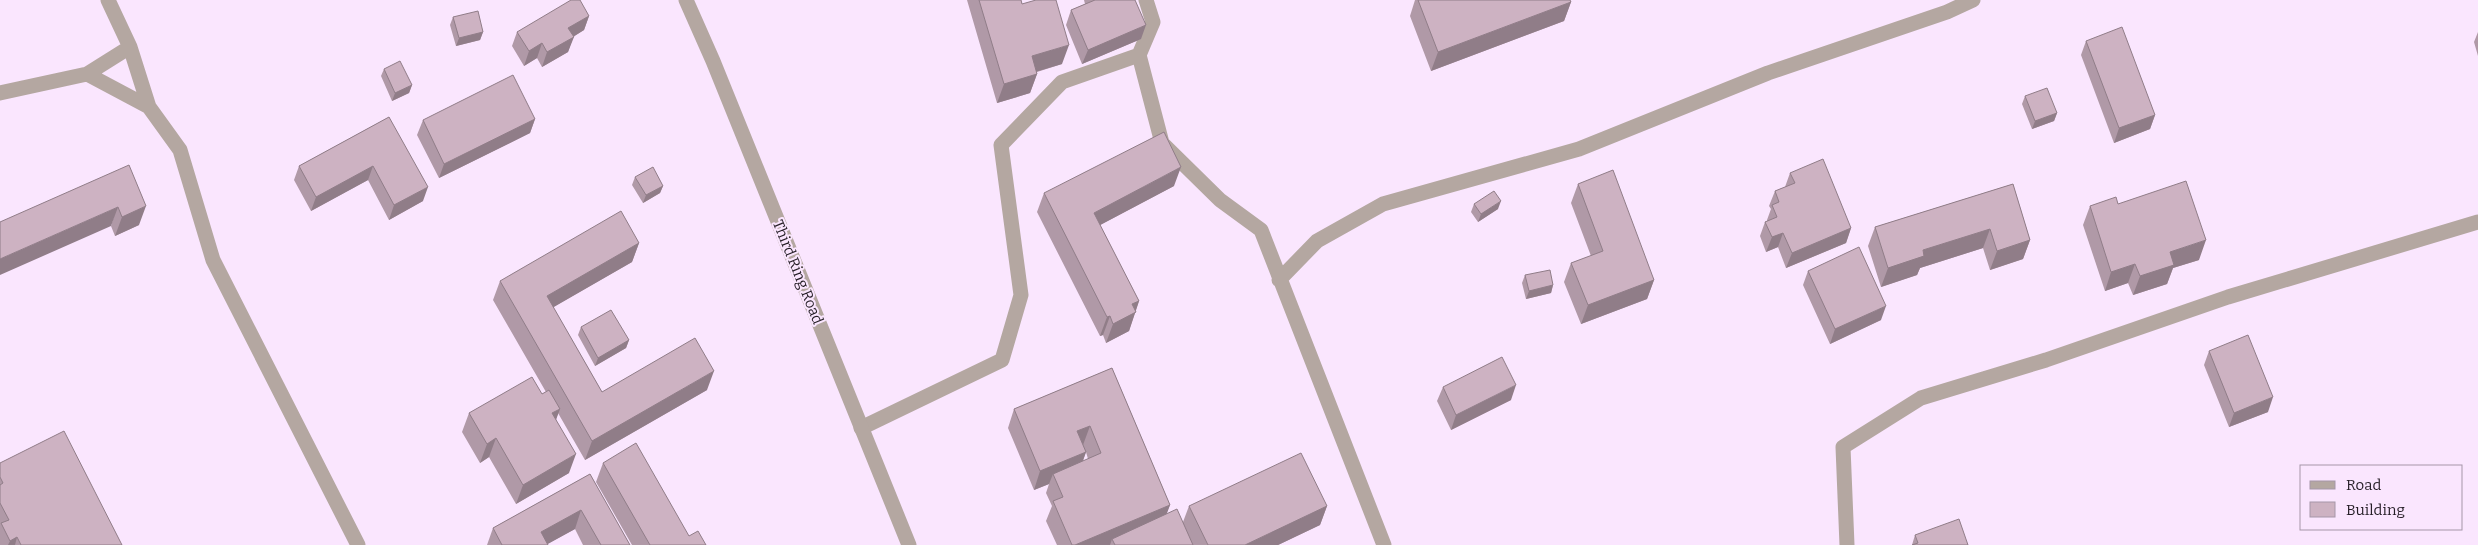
<svg xmlns="http://www.w3.org/2000/svg" width="2478" height="545" font-family="Bitter,serif">
  <style>
    .lines { fill: none; stroke-linecap: round; stroke-linejoin: round }
    .minor { stroke: #b4a7a1; stroke-width: 15 }
    .tertiary { stroke: #b4a7a1; stroke-width: 15 }
    .wall { fill: #b099a7; fill-rule: evenodd }
    .shaded-wall { fill: #907d88 }
    .building { fill: #cdb2c2; stroke: #907d88 }
    .labels { text-anchor: middle; stroke-width: 4; stroke-linejoin: round; paint-order: stroke }
    .street-label { font-size: 15px; fill: #251e26; stroke: #fae6fe }
  </style>
  <rect width="100%" height="100%" fill="#fae6fe"/>
  <g class="lines">
    <path class="minor" d="M 108,0 L 130,47 L 149,107
      M 1139,55 L 1162,143 L 1220,200 L 1261,230 L 1384,545
      M 87,74 L 130,47
      M 0,93 L 87,74 L 149,107 L 180,150 L 213,260 L 358,545
      M 1279,280 L 1317,241 L 1383,204 L 1579,149 L 1768,73 L 1947,12 L 1973,0
      M 861,428 L 1002,360 L 1021,295 L 1001,145 L 1062,82 L 1139,55 L 1153,22 L 1146,0
      M 1847,545 L 1843,447 L 1921,398 L 2046,360 L 2228,297 L 2478,222"/>
    <path class="tertiary" d="M 686,0 L 713,61 L 909,545"/>
  </g>
  <path class="wall" d="M 967,0 L 1021,0 L 1022,4 L 1062,64 L 1037,72 L 1037,74 L 1030,93 L 997,103 Z
    M 1084,0 L 1135,0 L 1141,39 L 1082,64 L 1066,25 L 1071,10 L 1085,4 Z
    M 1415,0 L 1570,0 L 1571,2 L 1564,21 L 1431,71 L 1410,16 Z
    M 589,16 L 584,30 L 573,37 L 568,52 L 542,67 L 537,58 L 524,66 L 512,46 L 517,32 Z
    M 453,17 L 483,32 L 480,40 L 456,46 L 450,25 Z
    M 2478,32 L 2478,56 L 2474,42 Z
    M 2086,41 L 2155,115 L 2150,129 L 2114,143 L 2081,55 Z
    M 384,69 L 412,85 L 409,93 L 392,101 L 381,76 Z
    M 2025,96 L 2057,113 L 2054,121 L 2032,129 L 2022,104 Z
    M 389,117 L 423,201 L 389,220 L 368,180 L 311,211 L 294,180 L 299,166 Z
    M 535,119 L 530,133 L 439,178 L 417,135 L 423,120 Z
    M 129,165 L 139,225 L 115,236 L 111,226 Z
    M 1790,173 L 1851,228 L 1846,243 L 1786,268 L 1778,247 L 1766,252 L 1760,236 L 1765,222 L 1767,221 L 1767,220 L 1771,209 L 1769,206 L 1775,191 L 1785,187 Z
    M 635,177 L 663,186 L 660,193 L 643,203 L 632,185 Z
    M 1578,184 L 1654,280 L 1647,299 L 1581,324 L 1564,282 L 1571,263 L 1591,256 L 1571,203 Z
    M 2013,184 L 2030,240 L 2023,259 L 1990,270 L 1983,248 L 1920,268 L 1917,275 L 1881,287 L 1868,246 L 1875,227 Z
    M 1174,186 L 1100,225 L 1139,301 L 1129,331 L 1106,343 L 1103,335 L 1100,336 L 1037,212 L 1044,193 Z
    M 1474,204 L 1498,209 L 1478,222 L 1471,212 Z
    M 2118,204 L 2199,260 L 2173,268 L 2167,284 L 2133,295 L 2128,283 L 2105,291 L 2083,225 L 2090,206 Z
    M 639,243 L 632,262 L 553,307 L 602,392 L 707,390 L 585,460 L 558,413 L 556,419 L 569,473 L 516,504 L 489,457 L 480,463 L 462,432 L 469,413 L 542,394 L 546,392 L 493,300 L 500,281 Z
    M 1808,271 L 1881,320 L 1830,344 L 1803,285 Z
    M 1525,275 L 1553,285 L 1551,293 L 1526,299 L 1522,283 Z
    M 581,327 L 629,340 L 626,348 L 595,366 L 578,335 Z
    M 2209,351 L 2268,412 L 2229,427 L 2204,365 Z
    M 1112,368 L 1170,505 L 1166,514 L 1183,522 L 1189,506 L 1327,506 L 1320,525 L 1278,545 L 1057,545 L 1046,521 L 1052,506 L 1046,493 L 1049,484 L 1034,490 L 1008,428 L 1014,409 ZM 1086,452 L 1088,459 L 1083,461 Z
    M 1443,387 L 1511,400 L 1451,430 L 1437,401 Z
    M 0,463 L 122,545 L 0,545 Z
    M 603,463 L 689,536 L 706,545 L 632,545 L 596,482 Z
    M 590,474 L 630,545 L 583,545 L 575,529 L 547,544 L 548,545 L 487,545 L 493,528 Z
    M 1915,535 L 1968,545 L 1912,545 Z"/>
  <path class="shaded-wall" d="M 1571,2 L 1564,21 L 1431,71 L 1438,52 Z
    M 589,16 L 584,30 L 563,43 L 568,28 Z
    M 1146,25 L 1141,39 L 1082,64 L 1088,50 Z
    M 483,32 L 480,40 L 456,46 L 459,38 Z
    M 574,37 L 568,52 L 542,67 L 547,52 Z
    M 542,43 L 537,58 L 524,66 L 529,51 Z
    M 1069,45 L 1062,64 L 1025,75 L 1032,56 Z
    M 1037,74 L 1030,93 L 997,103 L 1004,84 Z
    M 412,85 L 409,93 L 392,101 L 395,93 Z
    M 2057,113 L 2054,121 L 2032,129 L 2035,121 Z
    M 2155,115 L 2150,129 L 2114,143 L 2119,128 Z
    M 535,119 L 530,133 L 439,178 L 444,164 Z
    M 373,166 L 368,180 L 311,211 L 316,197 Z
    M 1181,167 L 1174,186 L 1087,232 L 1094,213 Z
    M 663,186 L 660,193 L 643,203 L 646,195 Z
    M 428,187 L 423,201 L 389,220 L 394,205 Z
    M 1501,201 L 1498,209 L 1478,222 L 1481,214 Z
    M 146,206 L 139,225 L 115,236 L 122,217 Z
    M 118,207 L 111,226 L 0,275 L 0,259 Z
    M 1851,228 L 1846,243 L 1786,268 L 1792,253 Z
    M 1990,229 L 1983,248 L 1920,268 L 1917,275 L 1881,287 L 1888,268 L 1923,250 Z
    M 1783,233 L 1778,247 L 1766,252 L 1772,237 Z
    M 2030,240 L 2023,259 L 1990,270 L 1997,251 Z
    M 2206,240 L 2199,260 L 2173,268 L 2167,284 L 2133,295 L 2140,276 L 2170,252 Z
    M 639,243 L 632,262 L 540,315 L 547,296 Z
    M 2135,264 L 2128,283 L 2105,291 L 2111,272 Z
    M 1654,280 L 1647,299 L 1581,324 L 1588,305 Z
    M 1553,285 L 1551,293 L 1526,299 L 1529,291 Z
    M 1139,301 L 1129,331 L 1106,343 L 1113,324 L 1132,304 Z
    M 1886,306 L 1881,320 L 1830,344 L 1835,329 Z
    M 1110,316 L 1103,335 L 1100,336 L 1107,317 Z
    M 629,340 L 626,348 L 595,366 L 598,358 Z
    M 714,371 L 707,390 L 585,460 L 592,441 Z
    M 1516,385 L 1511,400 L 1451,430 L 1456,415 Z
    M 2273,397 L 2268,412 L 2229,427 L 2234,413 Z
    M 560,409 L 553,428 L 552,413 Z
    M 1090,426 L 1083,445 L 1077,431 Z
    M 496,438 L 489,457 L 480,463 L 487,444 Z
    M 1086,452 L 1079,471 L 1053,474 L 1049,484 L 1034,490 L 1040,471 Z
    M 576,454 L 569,473 L 516,504 L 523,485 Z
    M 1170,505 L 1163,524 L 1112,539 L 1110,545 L 1075,545 Z
    M 1327,506 L 1320,525 L 1278,545 L 1245,545 Z
    M 581,510 L 575,529 L 546,545 L 541,532 Z
    M 17,537 L 15,545 L 8,545 L 10,541 Z"/>
  <path class="building" d="M 571,0 L 580,0 L 589,16 L 568,28 L 574,37 L 547,52 L 542,43 L 529,51 L 517,32 Z
    M 979,0 L 1021,0 L 1022,4 L 1036,0 L 1056,0 L 1069,45 L 1032,56 L 1037,74 L 1004,84 Z
    M 1095,0 L 1135,0 L 1146,25 L 1088,50 L 1071,10 Z
    M 1418,0 L 1570,0 L 1571,2 L 1438,52 Z
    M 478,11 L 483,32 L 459,38 L 453,17 Z
    M 2122,27 L 2155,115 L 2119,128 L 2086,41 Z
    M 400,61 L 412,85 L 395,93 L 384,69 Z
    M 513,75 L 535,119 L 444,164 L 423,120 Z
    M 2047,88 L 2057,113 L 2035,121 L 2025,96 Z
    M 389,117 L 428,187 L 394,205 L 373,166 L 316,197 L 299,166 Z
    M 1164,132 L 1181,167 L 1094,213 L 1139,301 L 1132,304 L 1136,312 L 1113,324 L 1110,316 L 1107,317 L 1044,193 Z
    M 1823,159 L 1851,228 L 1792,253 L 1783,233 L 1772,237 L 1765,222 L 1777,217 L 1772,205 L 1779,202 L 1775,191 L 1795,183 L 1790,173 Z
    M 129,165 L 146,206 L 122,217 L 118,207 L 0,259 L 0,222 Z
    M 653,167 L 663,186 L 646,195 L 635,177 Z
    M 1613,170 L 1654,280 L 1588,305 L 1571,263 L 1603,251 L 1578,184 Z
    M 2186,181 L 2206,240 L 2170,252 L 2174,265 L 2140,276 L 2135,264 L 2111,272 L 2090,206 L 2116,197 L 2118,204 Z
    M 2013,184 L 2030,240 L 1997,251 L 1990,229 L 1923,250 L 1924,256 L 1888,268 L 1875,227 Z
    M 1494,191 L 1501,201 L 1481,214 L 1474,204 Z
    M 621,211 L 639,243 L 547,296 L 602,392 L 695,338 L 714,371 L 592,441 L 500,281 Z
    M 1859,247 L 1886,306 L 1835,329 L 1808,271 Z
    M 1550,270 L 1553,285 L 1529,291 L 1525,275 Z
    M 611,310 L 629,340 L 598,358 L 581,327 Z
    M 2248,335 L 2273,397 L 2234,413 L 2209,351 Z
    M 1502,357 L 1516,385 L 1456,415 L 1443,387 Z
    M 1112,368 L 1170,505 L 1075,545 L 1072,545 L 1053,501 L 1063,497 L 1053,474 L 1101,453 L 1090,426 L 1077,431 L 1086,452 L 1040,471 L 1014,409 Z
    M 532,377 L 542,394 L 549,390 L 560,409 L 552,413 L 576,454 L 523,485 L 496,438 L 487,444 L 469,413 Z
    M 64,431 L 122,545 L 21,545 L 17,537 L 10,541 L 1,523 L 9,520 L 0,503 L 0,485 L 3,483 L 0,477 L 0,463 Z
    M 636,443 L 689,536 L 698,531 L 706,545 L 650,545 L 603,463 Z
    M 1301,453 L 1327,506 L 1245,545 L 1208,545 L 1189,506 Z
    M 590,474 L 630,545 L 601,545 L 581,510 L 541,532 L 548,545 L 502,545 L 493,528 Z
    M 1177,509 L 1193,545 L 1115,545 L 1112,539 Z
    M 1959,519 L 1968,545 L 1912,545 L 1918,543 L 1915,535 Z"/>
  <g class="labels">
    <g class="street-label">
      <text transform="translate(798 272) rotate(68)" y="5">Third Ring Road</text>
    </g>
  </g>
  <rect x="2300" y="465" width="162" height="65" fill="#fae6fe" stroke="#a596a8"/>
  <rect x="2310" y="481" width="25" height="8" fill="#b4a7a1" stroke="#a596a8"/>
  <text x="2346" y="490" font-size="15" fill="#251e26">Road</text>
  <rect x="2310" y="502" width="25" height="15" fill="#cdb2c2" stroke="#a596a8"/>
  <text x="2346" y="515" font-size="15" fill="#251e26">Building</text>
</svg>
